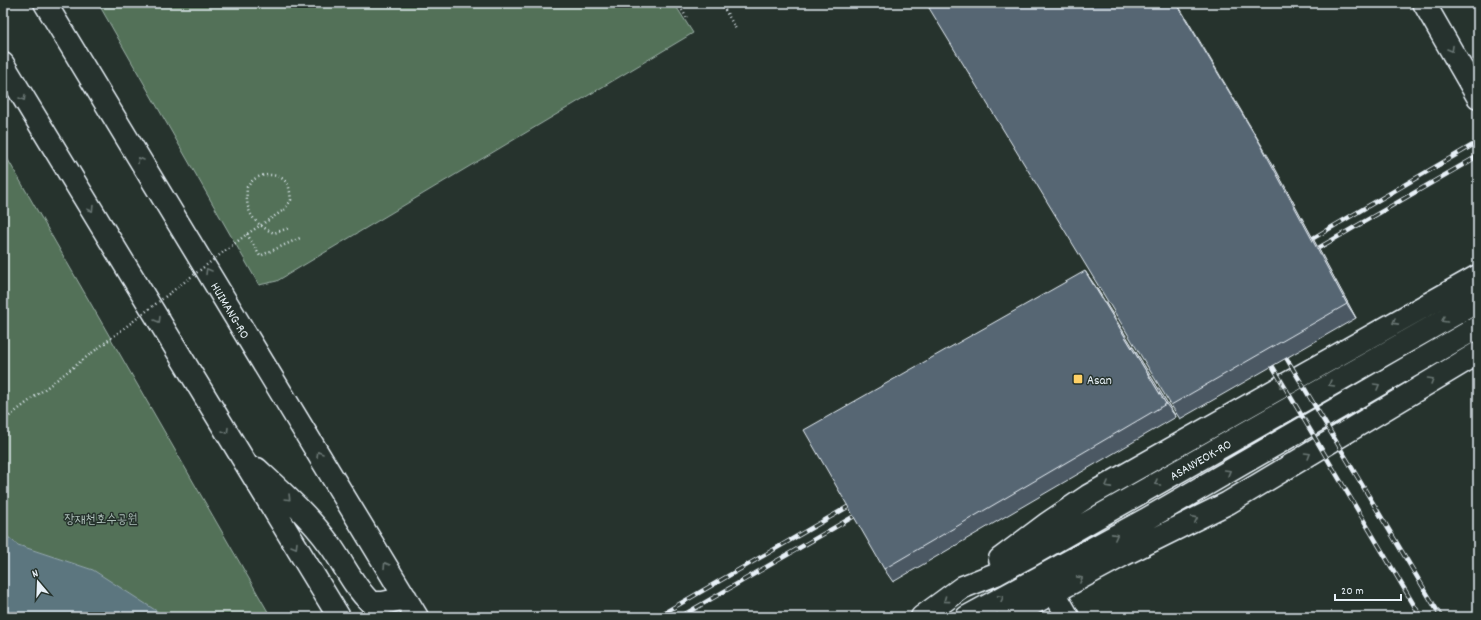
<svg xmlns="http://www.w3.org/2000/svg" width="1481" height="620" font-family="Dekko,'Poor Story',sans-serif">
  <style>
    .green { fill: #527159; stroke: #9db1a8 }
    .water { fill: #5c767f; stroke: #94a7af }
    .lines { fill: none; stroke-linecap: round; stroke-linejoin: round }
    .street-casing { stroke: #e8f1f8; stroke-width: 25 }
    .secondary-casing { stroke: #e8f1f8; stroke-width: 25 }
    .path { stroke: #e8f1f8; stroke-width: 2.5; stroke-dasharray: 1 3; stroke-linecap: butt }
    .street { stroke: #26332d; stroke-width: 22 }
    .secondary { stroke: #26332d; stroke-width: 22 }
    .rail-casing { stroke: #e8f1f8; stroke-width: 4.5 }
    .rail { stroke: #26332d; stroke-width: 3; stroke-dasharray: 9; stroke-linecap: butt }
    .path-bridge { stroke: #e8f1f8; stroke-width: 2.5; stroke-dasharray: 1 3; stroke-linecap: butt }
    .wall { fill: #4b5863; stroke: #e8f1f8 }
    .shaded-wall { fill: #3d4750; stroke: #e8f1f8 }
    .building { fill: #576673; stroke: #e8f1f8 }
    .oneway { stroke: #6a7674 }
    .poi-dot { fill: #ffd166; stroke: #26332d; stroke-width: 1.5 }
    .labels { text-anchor: middle; stroke-width: 3; stroke-linejoin: round; paint-order: stroke }
    .street-label { font-size: 13px; fill: #e8f1f8; stroke: #26332d }
    .poi-label { font-size: 13px; fill: #e8f1f8; stroke: #26332d; text-anchor: start }
    .park-label { font-size: 13px; fill: #acbeb8; stroke: #26332d }
  </style>
  <rect width="100%" height="100%" fill="#26332d"/>
  <filter id="ink" filterUnits="userSpaceOnUse"><feTurbulence type="fractalNoise" baseFrequency=".025" numOctaves="2"/><feDisplacementMap in="SourceGraphic" scale="8" xChannelSelector="R" yChannelSelector="G"/><feConvolveMatrix kernelMatrix="1 2 1 2 8 2 1 2 1" color-interpolation-filters="sRGB"/></filter>
  <g filter="url(#ink)">
    <path class="green" d="M 98,3 L 674,3 L 693,33 L 277,281 L 259,285 Z
      M 3,151 L 271,617 L 3,617 Z"/>
    <path class="water" d="M 3,533 L 18,545 L 93,570 L 166,617 L 3,617 Z"/>
    <g class="lines">
      <defs>
        <path id="street" d="M 1424,3 L 1478,97"/>
        <path id="secondary" d="M 45,3 L 417,617
          M 3,64 L 339,617
          M 257,469 C 283,493 310,517 330,545 C 344,564 353,586 371,603 L 383,603 L 406,598
          M 1000,559 L 1048,523 L 1088,496 L 1478,276
          M 1047,580 L 1068,617
          M 922,617 L 963,587 L 996,574 L 1031,555 L 1478,301
          M 967,617 L 1145,520 L 1478,327
          M 1008,617 L 1123,555 L 1228,503 L 1478,353"/>
      </defs>
      <use href="#street" class="street-casing"/>
      <use href="#secondary" class="secondary-casing"/>
      <path class="path" d="M 678,3 L 688,20
        M 721,3 L 736,29
        M 284,210 L 291,200 C 290,194 290,186 286,182 C 279,173 262,173 253,180 C 251,182 249,185 247,187 C 245,211 252,223 274,233 L 289,228
        M 247,234 L 260,256 L 300,238"/>
      <use href="#street" class="street"/>
      <use href="#secondary" class="secondary"/>
      <defs>
        <path id="rail" d="M 1303,244 L 1478,142
          M 1308,254 L 1478,156
          M 1281,349 L 1441,617
          M 1267,357 L 1421,617
          M 657,617 L 858,501
          M 680,617 L 863,511"/>
      </defs>
      <use href="#rail" class="rail-casing"/>
      <use href="#rail" class="rail"/>
      <path class="path-bridge" d="M 3,421 L 247,234 L 284,210"/>
    </g>
    <path class="wall" d="M 1271,161 L 1356,318 L 1180,419 L 1171,405 Z
      M 1094,284 L 1176,417 L 893,582 L 884,569 Z"/>
    <path class="shaded-wall" d="M 1176,3 L 1177,3 L 1271,161 L 1356,318 L 1347,304 Z
      M 1085,271 L 1094,284 L 1176,417 L 1166,404 Z"/>
    <path class="building" d="M 926,3 L 1176,3 L 1262,147 L 1347,304 L 1171,405 L 979,90 Z
      M 1085,271 L 1166,404 L 884,569 L 804,430 Z"/>
    <defs><path id="oneway-chevron" d="M-2-3.5L2.5 0L-2 3.5" fill="none" stroke-width="1.6" stroke-linecap="round" stroke-linejoin="round"/></defs>
    <g class="oneway">
      <use href="#oneway-chevron" transform="translate(1451 49) rotate(60)"/>
      <use href="#oneway-chevron" transform="translate(23 98) rotate(59)"/>
      <use href="#oneway-chevron" transform="translate(140 160) rotate(-121)"/>
      <use href="#oneway-chevron" transform="translate(91 209) rotate(59)"/>
      <use href="#oneway-chevron" transform="translate(208 271) rotate(-121)"/>
      <use href="#oneway-chevron" transform="translate(158 320) rotate(59)"/>
      <use href="#oneway-chevron" transform="translate(1444 320) rotate(150)"/>
      <use href="#oneway-chevron" transform="translate(1395 322) rotate(151)"/>
      <use href="#oneway-chevron" transform="translate(1431 380) rotate(-31)"/>
      <use href="#oneway-chevron" transform="translate(1331 384) rotate(150)"/>
      <use href="#oneway-chevron" transform="translate(1282 386) rotate(151)"/>
      <use href="#oneway-chevron" transform="translate(1377 386) rotate(-30)"/>
      <use href="#oneway-chevron" transform="translate(226 431) rotate(59)"/>
      <use href="#oneway-chevron" transform="translate(319 454) rotate(-121)"/>
      <use href="#oneway-chevron" transform="translate(1308 455) rotate(-31)"/>
      <use href="#oneway-chevron" transform="translate(1228 472) rotate(-30)"/>
      <use href="#oneway-chevron" transform="translate(1157 483) rotate(150)"/>
      <use href="#oneway-chevron" transform="translate(1108 485) rotate(151)"/>
      <use href="#oneway-chevron" transform="translate(288 498) rotate(45)"/>
      <use href="#oneway-chevron" transform="translate(1195 519) rotate(-26)"/>
      <use href="#oneway-chevron" transform="translate(1115 536) rotate(-28)"/>
      <use href="#oneway-chevron" transform="translate(295 546) rotate(59)"/>
      <use href="#oneway-chevron" transform="translate(386 565) rotate(-121)"/>
      <use href="#oneway-chevron" transform="translate(1080 579) rotate(-28)"/>
      <use href="#oneway-chevron" transform="translate(1001 598) rotate(-29)"/>
      <use href="#oneway-chevron" transform="translate(946 600) rotate(144)"/>
    </g>
  </g>
  <rect class="poi-dot" x="1073" y="374" width="10" height="10" rx="2"/>
  <g class="labels">
    <g class="street-label">
      <text transform="translate(231 310) rotate(59)" y="5">HUIMANG-RO</text>
      <text transform="translate(1200 459) rotate(-30)" y="5">ASANYEOK-RO</text>
    </g>
    <g class="poi-label">
      <text x="1087" y="384">Asan</text>
    </g>
    <g class="park-label">
      <text x="101" y="523">장재천호수공원</text>
    </g>
  </g>
  <rect width="1481" height="620" fill="none" stroke="#26332d" stroke-width="16"/>
  <rect x="8" y="8" width="1465" height="604" fill="none" stroke="#e8f1f8" stroke-width="1.5" filter="url(#ink)"/>
  <g transform="translate(38 582) rotate(341)" stroke="#26332d" stroke-width="3" paint-order="stroke">
  <path d="M0-3L7 15L0 10L-7 15Z" fill="#e8f1f8"/>
  <text y="-6" font-size="11" font-weight="bold" text-anchor="middle" fill="#e8f1f8">N</text>
  </g>
  <path d="M1335 594v6h66v-6" fill="none" stroke="#e8f1f8" stroke-width="2"/>
  <text x="1341" y="594" font-size="12" fill="#e8f1f8" stroke="#26332d" stroke-width="3" paint-order="stroke">20 m</text>
</svg>
